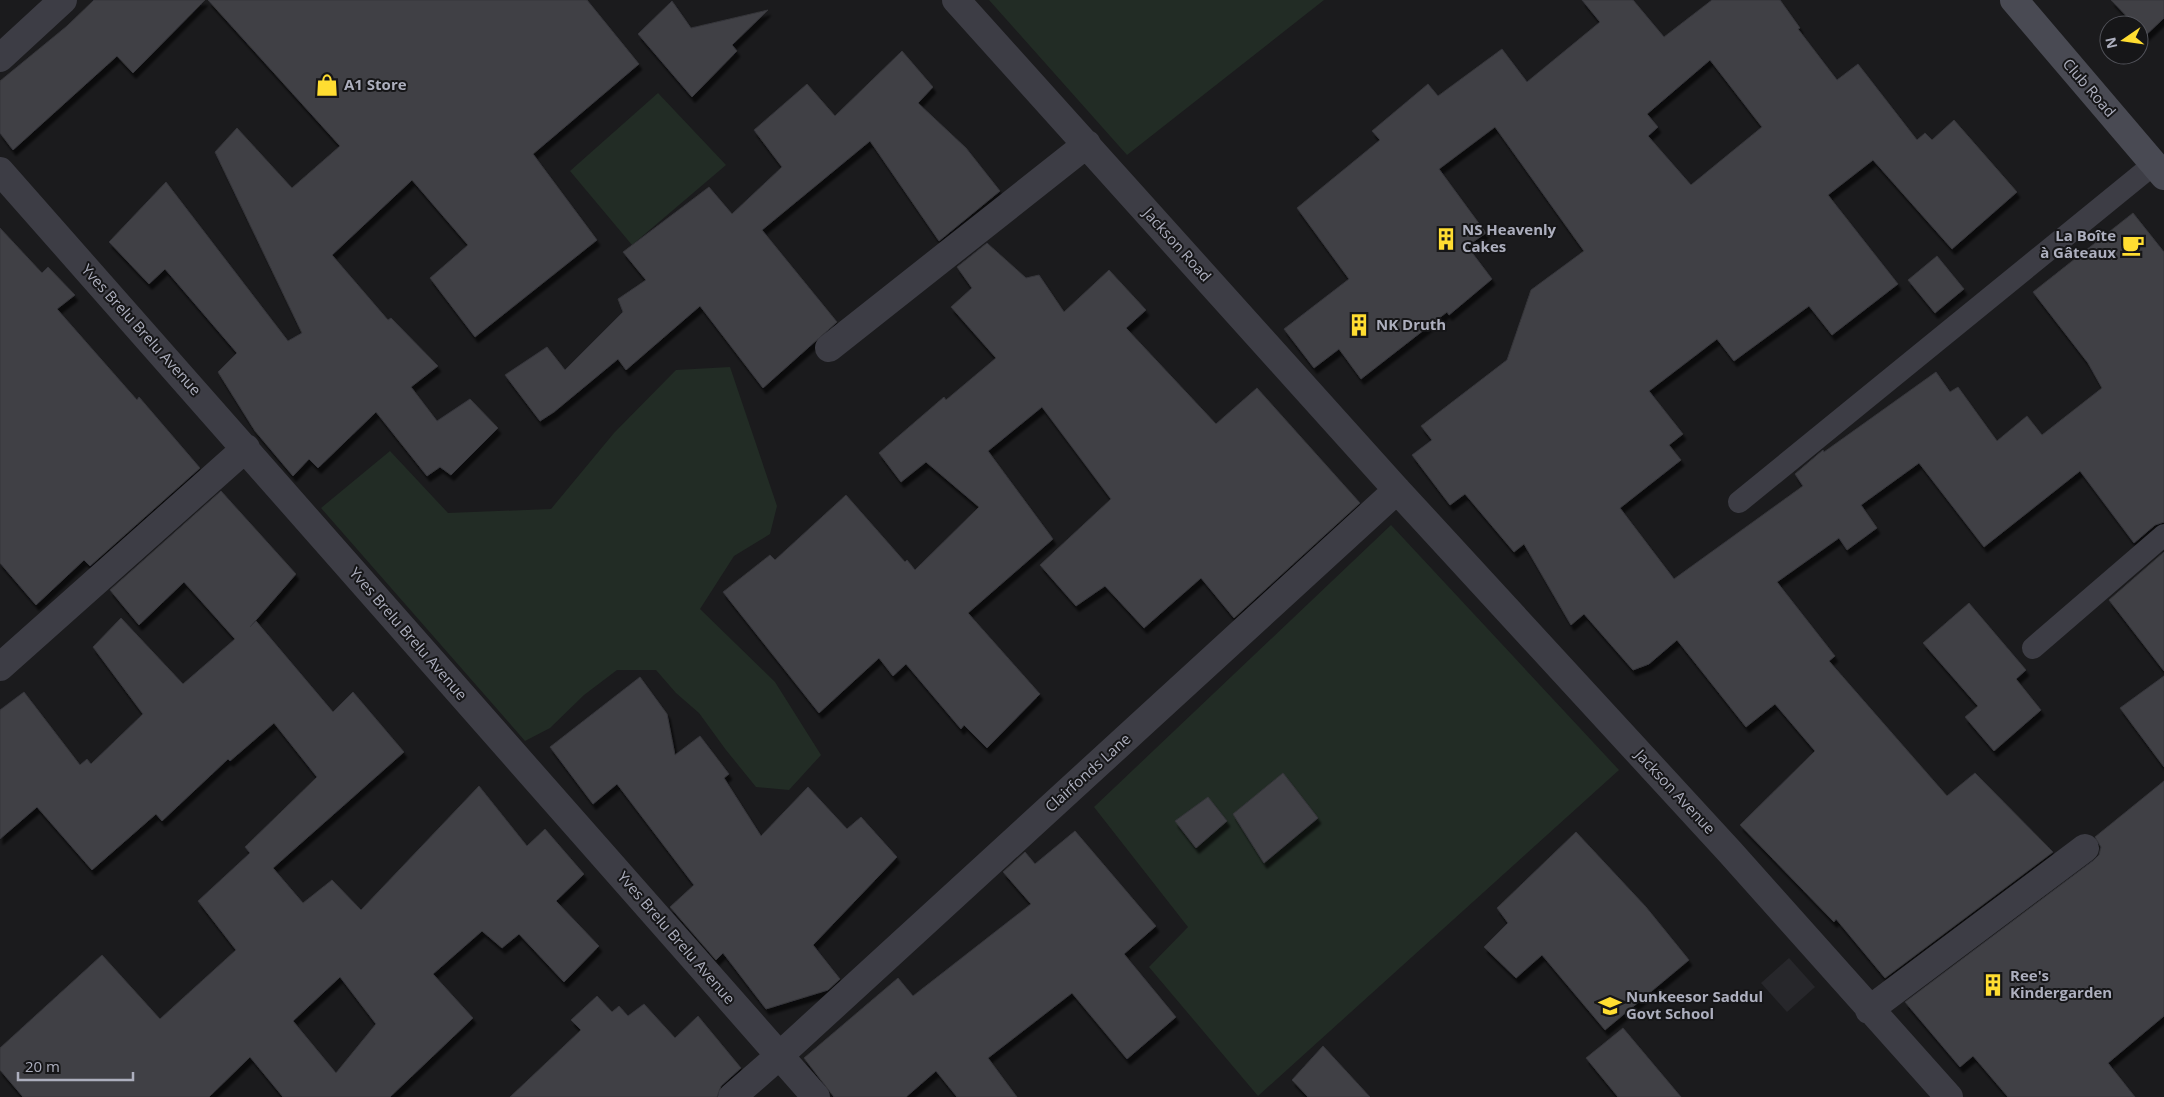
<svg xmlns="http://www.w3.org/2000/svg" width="2164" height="1097" font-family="'Open Sans',sans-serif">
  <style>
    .built { fill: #27272b }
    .green { fill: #222c25 }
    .building { fill: #404045; stroke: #35353a; fill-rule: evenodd; filter: url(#shadow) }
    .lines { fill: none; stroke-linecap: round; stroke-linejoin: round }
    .lane { stroke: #3d3d45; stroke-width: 22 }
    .street { stroke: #3d3d45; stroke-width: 28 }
    .secondary { stroke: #494a53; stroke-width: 28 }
    .labels { text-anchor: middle; stroke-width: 4; stroke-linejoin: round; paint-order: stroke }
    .poi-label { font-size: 15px; font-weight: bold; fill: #adafbe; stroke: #161618; text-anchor: start }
    .street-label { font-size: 15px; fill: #adafbe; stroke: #161618 }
  </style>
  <defs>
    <filter id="shadow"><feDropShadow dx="3" dy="5.5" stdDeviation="1" flood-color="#0009"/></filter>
  </defs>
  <rect width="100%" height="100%" fill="#1b1b1d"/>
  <path class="built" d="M 1789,958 L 1815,987 L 1787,1012 L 1761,983 Z"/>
  <path class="green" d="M 989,0 L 1324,0 L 1127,155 Z
    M 658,93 L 726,165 L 632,245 L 570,171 Z
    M 730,367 L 777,506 L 770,534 L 734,556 L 700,609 L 775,682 L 821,755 L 789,790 L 756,787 L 726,750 L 699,713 L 676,693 L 656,670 L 617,670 L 584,695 L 550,728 L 525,741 L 321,508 L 390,451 L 448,513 L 551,509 L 614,433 L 676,370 Z
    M 1391,525 L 1619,770 L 1258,1096 L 1149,967 L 1188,927 L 1094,807 Z"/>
  <path class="building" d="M 94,0 L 205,0 L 133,73 L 117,56 L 13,150 L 0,133 L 0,81 L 67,26 Z
    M 208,0 L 587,0 L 639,64 L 533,154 L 597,240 L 475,337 L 430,278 L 468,245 L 412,180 L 332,255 L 388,320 L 391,318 L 438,366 L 411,387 L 437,421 L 470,399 L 498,428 L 451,475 L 440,467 L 427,476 L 376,412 L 318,468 L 309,459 L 293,476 L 255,431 L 218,372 L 237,353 L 165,269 L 149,284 L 109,242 L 166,182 L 288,341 L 302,333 L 215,152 L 237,128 L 292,188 L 340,146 Z
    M 1582,0 L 1633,0 L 1664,37 L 1712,0 L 1780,0 L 1800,28 L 1798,29 L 1837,80 L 1858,64 L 1917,140 L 1925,133 L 1932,140 L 1954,120 L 2017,192 L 1952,249 L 1873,160 L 1828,195 L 1898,284 L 1832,335 L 1809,306 L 1734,361 L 1717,339 L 1649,391 L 1683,434 L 1669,445 L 1681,460 L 1620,508 L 1674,579 L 1803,486 L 1795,474 L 1823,450 L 1824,452 L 1936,372 L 1950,392 L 1958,387 L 1997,441 L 2027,416 L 2042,435 L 2102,388 L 2088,363 L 2033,292 L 2133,213 L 2164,252 L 2164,522 L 2155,525 L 2134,543 L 2080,471 L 1984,547 L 1919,463 L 1861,505 L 1877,528 L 1847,550 L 1839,538 L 1777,582 L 1835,656 L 1829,661 L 1947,796 L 1975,773 L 2053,852 L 1885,978 L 1836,919 L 1834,922 L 1740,825 L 1815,751 L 1775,704 L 1746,727 L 1677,640 L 1649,664 L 1633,670 L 1584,614 L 1571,625 L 1524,544 L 1514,552 L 1465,494 L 1450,505 L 1412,455 L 1432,440 L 1421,426 L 1507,360 L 1531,290 L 1584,251 L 1495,127 L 1439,169 L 1486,233 L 1467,246 L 1492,279 L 1449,315 L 1447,312 L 1361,379 L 1339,349 L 1314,368 L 1284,329 L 1349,279 L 1297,208 L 1380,140 L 1372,131 L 1428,84 L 1438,96 L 1502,49 L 1527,82 L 1600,22 ZM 1710,60 L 1762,127 L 1691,185 L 1648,136 L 1658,127 L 1647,114 Z
    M 2111,0 L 2164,0 L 2164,18 L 2145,36 L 2139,29 L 2139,25 L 2135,25 Z
    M 672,1 L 691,28 L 768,10 L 732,45 L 737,51 L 692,97 L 638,34 Z
    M 902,51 L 933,87 L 918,103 L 966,148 L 1000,191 L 939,241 L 870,141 L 762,230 L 837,322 L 763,388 L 700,306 L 626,370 L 618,359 L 554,412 L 540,421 L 505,375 L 547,347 L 565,370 L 623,312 L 618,299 L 646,280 L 623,252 L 709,187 L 732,214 L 782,167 L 754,130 L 807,84 L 835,116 Z
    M 0,228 L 42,273 L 48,267 L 75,295 L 57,309 L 137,400 L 139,397 L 200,468 L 90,566 L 84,560 L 36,605 L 0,563 Z
    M 987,243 L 1026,278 L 1039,275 L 1064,312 L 1109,270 L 1146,310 L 1126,328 L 1216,424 L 1257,388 L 1360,503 L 1234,618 L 1201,578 L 1144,628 L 1105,586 L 1076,606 L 1040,565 L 1111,499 L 1042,407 L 988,451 L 1053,539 L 968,613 L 1040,694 L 987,748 L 964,725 L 961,729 L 906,664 L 893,676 L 879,658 L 819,713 L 723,592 L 770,555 L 775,560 L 846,495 L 905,562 L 907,560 L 915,570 L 979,507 L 926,462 L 901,482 L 879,453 L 944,397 L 946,400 L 996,358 L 951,307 L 972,288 L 957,267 Z
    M 1937,256 L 1964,289 L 1935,313 L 1908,280 Z
    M 221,491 L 296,574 L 250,627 L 256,621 L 333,712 L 353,692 L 404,752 L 273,868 L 303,903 L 332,880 L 361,910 L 479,786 L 527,846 L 545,829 L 584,874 L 556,901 L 599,946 L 564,982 L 519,934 L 502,948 L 482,931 L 433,974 L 473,1018 L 390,1097 L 283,1097 L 250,1057 L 209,1097 L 23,1097 L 0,1070 L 0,1048 L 102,955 L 160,1019 L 236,950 L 198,901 L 250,853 L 245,847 L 317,777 L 274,723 L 230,761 L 228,759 L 162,821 L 156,814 L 92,870 L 37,807 L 0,839 L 0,710 L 24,692 L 80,765 L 87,759 L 91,764 L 143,714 L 93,647 L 121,618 L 183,684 L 235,639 L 184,582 L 139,625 L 110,590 ZM 340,977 L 376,1024 L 336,1073 L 293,1021 Z
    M 2164,552 L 2164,671 L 2109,600 Z
    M 1969,603 L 2026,670 L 2016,679 L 2041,710 L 1994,751 L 1965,717 L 1978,706 L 1923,643 Z
    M 2164,676 L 2164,767 L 2120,708 Z
    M 640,677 L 667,714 L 675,755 L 700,736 L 729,774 L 724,778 L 761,836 L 808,787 L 847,829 L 861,817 L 897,857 L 813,945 L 840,979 L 828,990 L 766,1009 L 723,953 L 716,960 L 670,907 L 694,885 L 617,784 L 593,804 L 550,747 Z
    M 1283,773 L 1318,818 L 1264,863 L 1233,814 Z
    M 2164,781 L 2164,1016 L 2108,1063 L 2135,1097 L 2008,1097 L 1973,1056 L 1960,1067 L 1905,1002 L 2094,860 L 2099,855 L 2101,847 L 2095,837 Z
    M 1208,797 L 1227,821 L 1196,848 L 1175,821 Z
    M 1075,831 L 1156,926 L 1124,954 L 1176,1017 L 1127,1059 L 1072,993 L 988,1058 L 1017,1097 L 957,1097 L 936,1071 L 906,1097 L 834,1097 L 804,1058 L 898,978 L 913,996 L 1031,904 L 1003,872 L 1025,852 L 1035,864 Z
    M 1576,832 L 1646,907 L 1689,960 L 1605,1030 L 1542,955 L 1516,978 L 1484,947 L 1508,923 L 1497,908 Z
    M 597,996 L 612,1012 L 619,1006 L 628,1016 L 644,1004 L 675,1038 L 698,1016 L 741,1068 L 721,1086 L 717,1097 L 510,1097 L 581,1030 L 571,1020 Z
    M 1623,1028 L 1681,1097 L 1618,1097 L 1586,1058 Z
    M 1323,1046 L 1370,1097 L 1308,1097 L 1292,1080 Z"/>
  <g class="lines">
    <path class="lane" d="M 1739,502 L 2154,164
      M 2033,648 L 2164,535"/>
    <path class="street" d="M 956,0 L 1397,490 L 1730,852 L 1949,1097
      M 0,58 L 63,0
      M 0,171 L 816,1097
      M 829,348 L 1087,144
      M 0,667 L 246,448
      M 1869,1010 L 2085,848
      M 732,1097 L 779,1056 L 1397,490"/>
    <path class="secondary" d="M 2014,0 L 2164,176"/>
  </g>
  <defs>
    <symbol id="shop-bare" viewBox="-9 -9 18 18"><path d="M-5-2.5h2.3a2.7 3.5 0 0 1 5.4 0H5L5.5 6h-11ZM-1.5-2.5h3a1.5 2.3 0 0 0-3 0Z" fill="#ffdd31" stroke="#161618" stroke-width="2.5" paint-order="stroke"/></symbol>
    <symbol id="building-bare" viewBox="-9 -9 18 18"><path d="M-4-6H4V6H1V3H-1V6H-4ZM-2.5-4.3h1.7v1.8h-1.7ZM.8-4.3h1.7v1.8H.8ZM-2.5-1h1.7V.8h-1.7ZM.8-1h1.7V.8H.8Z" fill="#ffdd31" stroke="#161618" stroke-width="2.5" paint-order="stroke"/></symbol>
    <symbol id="cafe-bare" viewBox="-9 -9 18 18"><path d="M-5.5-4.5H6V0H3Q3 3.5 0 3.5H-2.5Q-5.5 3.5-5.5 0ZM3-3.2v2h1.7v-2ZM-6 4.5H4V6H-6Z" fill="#ffdd31" stroke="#161618" stroke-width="2.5" paint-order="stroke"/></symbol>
    <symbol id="school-bare" viewBox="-9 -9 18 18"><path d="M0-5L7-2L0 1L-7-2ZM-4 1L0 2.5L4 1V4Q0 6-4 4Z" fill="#ffdd31" stroke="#161618" stroke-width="2.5" paint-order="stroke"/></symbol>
  </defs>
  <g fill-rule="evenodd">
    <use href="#shop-bare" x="311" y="69" width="32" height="32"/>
    <use href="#building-bare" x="1430" y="223" width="32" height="32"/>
    <use href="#cafe-bare" x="2117" y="229" width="32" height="32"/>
    <use href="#building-bare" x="1343" y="309" width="32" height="32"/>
    <use href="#building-bare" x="1977" y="969" width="32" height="32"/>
    <use href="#school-bare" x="1594" y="990" width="32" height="32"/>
  </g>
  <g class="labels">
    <g class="poi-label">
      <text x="344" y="90">A1 Store</text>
      <text x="1462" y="235">NS Heavenly<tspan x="1462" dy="17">Cakes</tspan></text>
      <text x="2116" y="241" text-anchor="end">La Boîte<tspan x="2116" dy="17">à Gâteaux</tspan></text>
      <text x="1376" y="330">NK Druth</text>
      <text x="2010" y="981">Ree's<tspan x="2010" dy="17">Kindergarden</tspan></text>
      <text x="1626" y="1002">Nunkeesor Saddul<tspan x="1626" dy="17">Govt School</tspan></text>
    </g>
    <g class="street-label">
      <text transform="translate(2089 88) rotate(49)" y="5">Club Road</text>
      <text transform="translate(1177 245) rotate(48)" y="5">Jackson Road</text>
      <text transform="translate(141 330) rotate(48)" y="5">Yves Brelu Brelu Avenue</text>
      <text transform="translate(408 634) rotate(49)" y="5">Yves Brelu Brelu Avenue</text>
      <text transform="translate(1088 773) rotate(-42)" y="5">Clairfonds Lane</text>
      <text transform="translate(1675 792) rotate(47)" y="5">Jackson Avenue</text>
      <text transform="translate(676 938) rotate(49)" y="5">Yves Brelu Brelu Avenue</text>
    </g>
  </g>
  <g transform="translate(2124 40) rotate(257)"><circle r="24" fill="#161618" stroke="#52535a"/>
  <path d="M0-4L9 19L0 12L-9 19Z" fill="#ffdd31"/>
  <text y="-8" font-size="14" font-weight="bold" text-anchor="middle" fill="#adafbe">N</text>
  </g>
  <path d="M18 1072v8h115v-8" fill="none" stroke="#adafbe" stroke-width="2.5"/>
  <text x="25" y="1072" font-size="15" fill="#adafbe" stroke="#161618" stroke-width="4" paint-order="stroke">20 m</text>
</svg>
